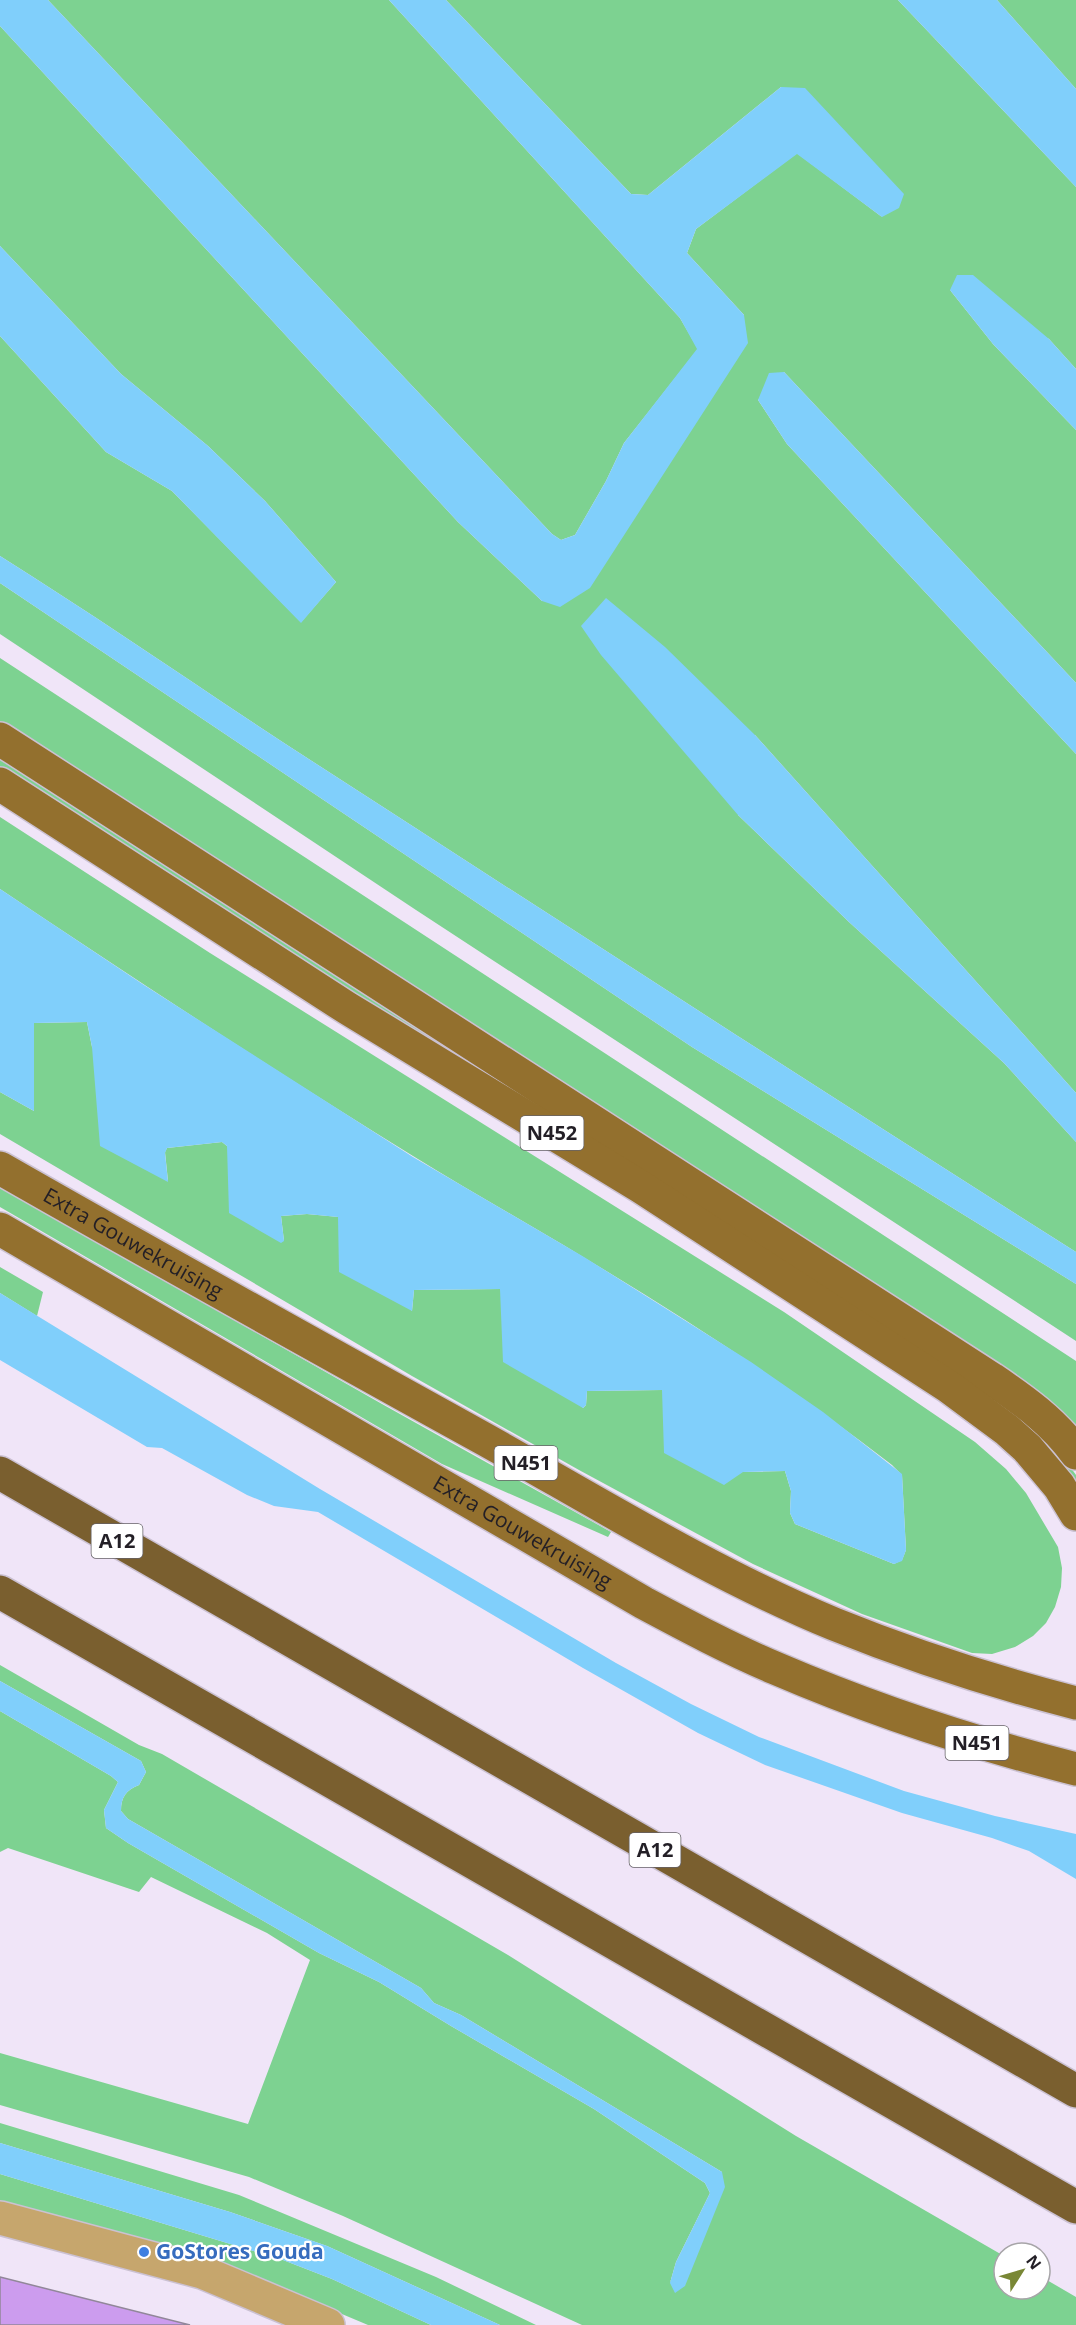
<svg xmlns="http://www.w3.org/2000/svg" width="1076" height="2325" font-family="'Open Sans',sans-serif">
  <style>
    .green { fill: #7dd291 }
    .water { fill: #80cffb }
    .building { fill: #cc9cee; stroke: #918799; stroke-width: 1.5 }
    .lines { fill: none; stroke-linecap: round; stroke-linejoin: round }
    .minor-casing { stroke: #cbc1d2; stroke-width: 36 }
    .major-casing { stroke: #cbc1d2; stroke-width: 36 }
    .highway-casing { stroke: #cbc1d2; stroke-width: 36 }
    .minor { stroke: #c6a66d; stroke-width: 33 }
    .major { stroke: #93702e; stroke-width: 33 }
    .highway { stroke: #7a5f2f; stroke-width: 33 }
    .shop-dot { fill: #3f7fe0; stroke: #fff; stroke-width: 2 }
    .labels { text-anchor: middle; stroke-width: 4.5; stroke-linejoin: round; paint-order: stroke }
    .shield { fill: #fff; stroke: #656267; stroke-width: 1.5 }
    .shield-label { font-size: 20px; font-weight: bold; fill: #231f26 }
    .street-label { font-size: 21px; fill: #231f26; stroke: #fff }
    .shop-label { font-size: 21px; font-weight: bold; fill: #366cbe; stroke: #fff; text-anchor: start }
  </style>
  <rect width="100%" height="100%" fill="#f0e5f8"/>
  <path class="green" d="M 48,0 L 389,0 L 680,318 L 698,349 L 624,443 L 606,481 L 575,535 L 561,540 L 552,534 Z
    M 446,0 L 898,0 L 1076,187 L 1076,369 L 1049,339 L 950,290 L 993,344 L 1076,430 L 1076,683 L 784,372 L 758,400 L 787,444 L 1076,754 L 1076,1093 L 755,735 L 738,815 L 849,922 L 1004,1063 L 1076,1142 L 1076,1252 C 822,1091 570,928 318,765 C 211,696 107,623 0,556 L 0,336 L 106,452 L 172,491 L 301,622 L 336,582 L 265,501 L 208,446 L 121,374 L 0,246 L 0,26 L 458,522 L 542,601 L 744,315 L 687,253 L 696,229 L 797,153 L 882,217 L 781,87 L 648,195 L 631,194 Z
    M 997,0 L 1076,0 L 1076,89 Z
    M 0,583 L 692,1047 L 1076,1284 L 1076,1341 L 416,910 L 0,634 Z
    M 0,658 L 1076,1361 L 1076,1434 L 0,724 Z
    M 0,751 L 1008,1403 L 1071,1468 L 1076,1475 L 1076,1490 L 0,771 Z
    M 0,817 L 210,953 L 784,1312 L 975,1442 L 1006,1469 L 1026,1493 L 1058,1547 L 1062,1568 L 1061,1587 L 1055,1607 L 1046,1623 L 1033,1636 L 1015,1647 L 992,1654 L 972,1653 L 862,1614 L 753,1564 L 579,1470 L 412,1376 L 0,1134 L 0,1092 L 34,1111 L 34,1023 L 87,1022 L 92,1047 L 168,1181 L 165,1152 L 167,1148 L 222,1142 L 227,1146 L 284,1241 L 281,1216 L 307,1214 L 339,1217 L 412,1311 L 414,1290 L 500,1289 L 583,1408 L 586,1405 L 587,1391 L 662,1390 L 743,1472 L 785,1471 L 791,1491 L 790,1513 L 795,1524 L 894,1564 L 902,1560 L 906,1550 L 902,1475 L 892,1465 C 794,1389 690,1321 583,1257 C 526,1222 469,1191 413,1156 C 273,1070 136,980 0,889 Z
    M 0,1187 L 382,1404 L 611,1532 L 608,1537 L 442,1464 L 0,1207 Z
    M 0,1267 L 43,1292 L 37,1316 L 0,1293 Z
    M 0,1665 L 139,1745 L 162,1754 L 508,1955 L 796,2136 L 1004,2256 L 1004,2289 L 1040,2289 L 1040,2276 L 1076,2297 L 1076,2325 L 582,2325 L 343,2216 L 249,2177 L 0,2105 L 0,2053 L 248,2124 L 310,1960 L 267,1933 L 151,1877 L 139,1892 L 8,1848 L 0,1852 L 0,1711 L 111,1776 L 118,1782 L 104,1810 L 106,1828 L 128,1843 L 319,1953 L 379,1982 L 451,2026 L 594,2109 L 705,2183 L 710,2193 L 676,2262 L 670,2283 L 722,2172 L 461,2015 L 434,2003 L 421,1988 L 128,1819 L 121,1811 C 121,1797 126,1790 139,1785 L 146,1772 L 141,1761 L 0,1681 Z
    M 0,2123 L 239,2195 L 436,2277 L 536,2325 L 500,2325 L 327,2246 L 230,2212 L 0,2143 Z
    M 0,2174 L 283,2260 L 332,2279 L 431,2325 L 368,2325 L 242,2272 L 0,2203 Z"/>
  <path class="water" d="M 0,0 L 48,0 L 552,534 L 561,540 L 575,535 L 606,481 L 624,443 L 697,349 L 680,318 L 389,0 L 446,0 L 631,194 L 648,195 L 781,87 L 805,88 L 904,194 L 899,208 L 882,217 L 797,154 L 696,229 L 687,253 L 744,315 L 748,343 L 590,588 L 560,607 L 542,601 L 458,522 L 0,26 Z
    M 898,0 L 997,0 L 1076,89 L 1076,187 Z
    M 0,246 L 121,374 L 208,446 L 265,501 L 336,582 L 301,623 L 172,491 L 106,452 L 0,336 Z
    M 957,275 L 973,275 L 1049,339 L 1076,369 L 1076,430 L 993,344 L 950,290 Z
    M 784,372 L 1076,683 L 1076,754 L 787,444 L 758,400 L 769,373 Z
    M 0,556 C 107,623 211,696 318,765 C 570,928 822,1091 1076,1252 L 1076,1284 L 692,1047 L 0,583 Z
    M 606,598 L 665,647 L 755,735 L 1076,1093 L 1076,1142 L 1004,1063 L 849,922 L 738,815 L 601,655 L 581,626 Z
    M 0,889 L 144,985 L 413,1157 L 584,1257 L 751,1362 L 823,1412 L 902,1474 L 906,1550 L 902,1561 L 894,1564 L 795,1524 L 790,1513 L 791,1491 L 785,1471 L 743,1472 L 724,1485 L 664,1453 L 662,1390 L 587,1391 L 586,1405 L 583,1408 L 503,1362 L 500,1289 L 414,1290 L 412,1311 L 339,1272 L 338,1217 L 307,1214 L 281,1216 L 284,1241 L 281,1243 L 229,1213 L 227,1146 L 222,1142 L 167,1148 L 165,1153 L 168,1182 L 100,1146 L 92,1047 L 87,1022 L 34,1023 L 34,1111 L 0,1092 Z
    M 0,1293 L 320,1489 L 616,1663 L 691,1704 L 759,1737 L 904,1791 L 995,1816 L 1076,1834 L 1076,1879 L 1029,1851 L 992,1838 L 902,1813 L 765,1765 L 698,1733 L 583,1668 L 318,1512 L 274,1506 L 247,1495 L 162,1448 L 147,1447 L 0,1360 Z
    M 0,1681 L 141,1761 L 146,1772 L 139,1785 C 126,1790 121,1797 121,1811 L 128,1819 L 421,1988 L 434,2003 L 461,2015 L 722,2172 L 725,2187 L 685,2286 L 675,2293 L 670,2283 L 676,2262 L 710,2193 L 705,2183 L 594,2109 L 451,2026 L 379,1982 L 319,1953 L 128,1843 L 106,1828 L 104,1810 L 118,1782 L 111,1776 L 0,1711 Z
    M 0,2143 L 230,2212 L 327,2246 L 500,2325 L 431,2325 L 332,2279 L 283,2260 L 0,2174 Z"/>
  <path class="building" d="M 0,2277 L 190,2325 L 0,2325 Z"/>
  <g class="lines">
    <defs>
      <path id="minor" d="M 0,2218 L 202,2272 L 328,2325"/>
      <g id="major">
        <path d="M 0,739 L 992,1379 C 1023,1400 1054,1422 1076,1453"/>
        <path d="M 0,784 L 347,1008 L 641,1187 L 949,1387 L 1007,1430 L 1027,1448 L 1059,1486 L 1076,1514"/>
        <path id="s1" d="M 0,1168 C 161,1260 323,1350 486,1440 C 600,1504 713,1574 834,1624 C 913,1656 994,1682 1076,1703"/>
        <path id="s2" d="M 0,1229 L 644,1603 C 687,1626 730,1649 775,1668 C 873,1710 973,1743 1076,1769"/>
      </g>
      <path id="highway" d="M 0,1473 L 1076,2091
        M 0,1592 L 1076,2207"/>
    </defs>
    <use href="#minor" class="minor-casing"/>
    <use href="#major" class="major-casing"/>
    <use href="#highway" class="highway-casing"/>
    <use href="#minor" class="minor"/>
    <use href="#major" class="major"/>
    <use href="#highway" class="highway"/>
  </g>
  <circle class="shop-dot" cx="144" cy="2252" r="6"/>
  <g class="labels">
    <g class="shield">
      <rect x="520.5" y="1116" width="63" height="34" rx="4.5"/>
      <rect x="494.5" y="1446" width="63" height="34" rx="4.5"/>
      <rect x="91.5" y="1524" width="51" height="34" rx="4.5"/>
      <rect x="945.5" y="1726" width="63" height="34" rx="4.5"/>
      <rect x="629.5" y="1833" width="51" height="34" rx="4.5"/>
    </g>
    <g class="shield-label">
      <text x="552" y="1140">N452</text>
      <text x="526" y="1470">N451</text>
      <text x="117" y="1548">A12</text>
      <text x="977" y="1750">N451</text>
      <text x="655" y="1857">A12</text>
    </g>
    <g class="street-label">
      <text dy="7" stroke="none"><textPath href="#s1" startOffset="153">Extra Gouwekruising</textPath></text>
      <text dy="7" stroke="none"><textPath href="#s2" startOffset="604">Extra Gouwekruising</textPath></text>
    </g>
    <g class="shop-label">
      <text x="156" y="2259">GoStores Gouda</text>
    </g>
  </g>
  <g transform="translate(1022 2271) rotate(53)"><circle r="28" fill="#ffffff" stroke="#a7a5a8" stroke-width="1.5"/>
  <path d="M0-4.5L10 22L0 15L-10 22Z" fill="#798735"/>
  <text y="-9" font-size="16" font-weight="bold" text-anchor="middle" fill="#231f26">N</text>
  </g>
</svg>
